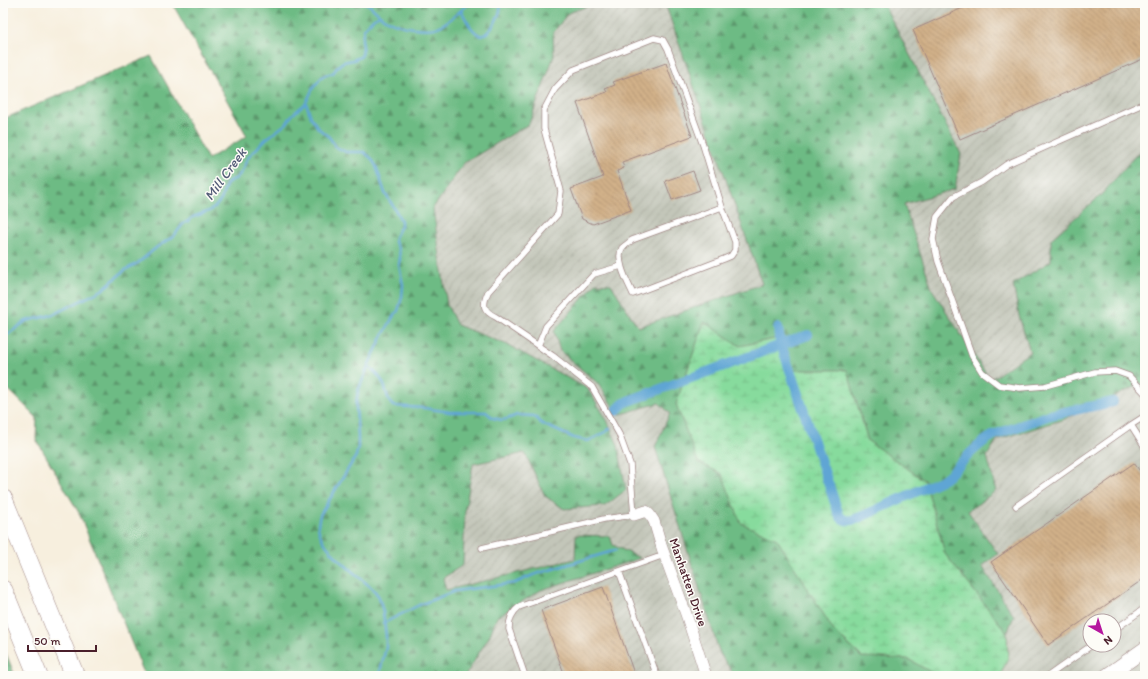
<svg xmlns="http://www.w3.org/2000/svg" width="1148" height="679" font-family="Itim,sans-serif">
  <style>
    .industrial { fill: url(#industrial-furrows); fill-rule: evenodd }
    .forest { fill: url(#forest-firs); stroke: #5c6d58 }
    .wetland { fill: url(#wetland-marsh); stroke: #687d64 }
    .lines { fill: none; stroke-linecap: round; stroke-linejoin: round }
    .stream { stroke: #5ea5d4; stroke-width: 2.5 }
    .canal { stroke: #5ea5d4; stroke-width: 10 }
    .building { fill: url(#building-back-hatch) }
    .lane-casing { stroke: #a08784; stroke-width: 7 }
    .street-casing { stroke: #a08784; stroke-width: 12 }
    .secondary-casing { stroke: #a08784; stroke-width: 16 }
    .highway-casing { stroke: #a08784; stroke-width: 20 }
    .lane { stroke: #fff; stroke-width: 5.5 }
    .street { stroke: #fff; stroke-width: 11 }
    .secondary { stroke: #fff; stroke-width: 15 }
    .highway { stroke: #fff; stroke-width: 19 }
    .labels { text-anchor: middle; stroke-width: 3; stroke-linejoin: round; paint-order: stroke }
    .street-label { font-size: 13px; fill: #4a1f2b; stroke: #fdfcf7 }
    .water-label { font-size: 14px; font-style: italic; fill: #535b77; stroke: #fdfcf7 }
  </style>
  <defs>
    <pattern id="industrial-furrows" width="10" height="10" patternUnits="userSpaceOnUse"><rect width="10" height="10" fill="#c3c6b9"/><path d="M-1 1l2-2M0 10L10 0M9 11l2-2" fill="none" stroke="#a9aa9f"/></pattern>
    <pattern id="forest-firs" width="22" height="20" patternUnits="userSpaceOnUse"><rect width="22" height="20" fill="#6dbb84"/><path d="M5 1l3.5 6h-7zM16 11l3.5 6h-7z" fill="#5c976c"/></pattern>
    <pattern id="wetland-marsh" width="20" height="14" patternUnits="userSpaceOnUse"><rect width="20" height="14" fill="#87db9d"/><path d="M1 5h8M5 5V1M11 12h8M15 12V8" fill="none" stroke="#76bc87"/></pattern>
    <pattern id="building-back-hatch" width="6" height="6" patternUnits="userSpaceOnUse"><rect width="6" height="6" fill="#d1b189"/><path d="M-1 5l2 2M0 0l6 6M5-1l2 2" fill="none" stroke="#ac8f70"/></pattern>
  </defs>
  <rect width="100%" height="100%" fill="#fdfcf7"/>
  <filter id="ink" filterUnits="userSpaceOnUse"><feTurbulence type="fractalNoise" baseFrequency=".025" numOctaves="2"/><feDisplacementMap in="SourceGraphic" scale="8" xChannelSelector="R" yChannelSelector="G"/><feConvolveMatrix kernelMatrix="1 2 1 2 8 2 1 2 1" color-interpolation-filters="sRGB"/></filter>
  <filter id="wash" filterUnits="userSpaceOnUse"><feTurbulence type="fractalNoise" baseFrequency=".012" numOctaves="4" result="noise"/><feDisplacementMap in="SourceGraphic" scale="16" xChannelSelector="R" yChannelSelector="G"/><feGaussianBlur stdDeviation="0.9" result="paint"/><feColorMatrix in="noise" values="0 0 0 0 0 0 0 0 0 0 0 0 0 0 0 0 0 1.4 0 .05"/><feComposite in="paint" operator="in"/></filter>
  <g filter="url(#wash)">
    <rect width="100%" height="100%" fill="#f7efde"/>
    <path class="industrial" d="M 546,3 L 1145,3 L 1145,676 L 461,676 L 365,489 L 443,273 L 433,208 L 491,122 ZM 1090,621 L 1114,621 L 1114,645 L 1090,645 Z"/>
    <path class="forest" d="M 172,3 L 596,3 L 568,13 L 553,33 L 554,56 L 529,124 L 464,163 L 433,208 L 447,305 L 457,325 L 508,345 L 588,389 L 607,420 L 618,445 L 626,490 L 605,506 L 564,509 L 545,496 L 525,453 L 473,464 L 465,511 L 463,565 L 443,578 L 446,590 L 575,559 L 576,535 L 610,536 L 613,545 L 640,558 L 541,590 L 497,617 L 489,637 L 465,676 L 145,676 L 79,513 L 36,439 L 37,418 L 3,384 L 3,119 L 151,56 L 208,159 L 247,136 Z
      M 665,3 L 883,3 L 961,154 L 955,189 L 904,204 L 932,289 L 990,380 L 1030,352 L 1019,316 L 1013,284 L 1051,261 L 1051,239 L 1101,195 L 1135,156 L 1145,151 L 1145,382 L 1126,391 L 1065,419 L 997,440 L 987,456 L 996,491 L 968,511 L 998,554 L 982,566 L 1014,616 L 1007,633 L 945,554 L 925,481 L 868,441 L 847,370 L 789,370 L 780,338 L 740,346 L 704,322 L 676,404 L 698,462 L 722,474 L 741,523 L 777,539 L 834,631 L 861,657 L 908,659 L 938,676 L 735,676 L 720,654 L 655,447 L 670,413 L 659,403 L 618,415 L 600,385 L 560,351 L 554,331 L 596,283 L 611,284 L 638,327 L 762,284 Z
      M 3,646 L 15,676 L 3,676 Z"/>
    <path class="wetland" d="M 704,322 L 740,346 L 780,338 L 790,370 L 847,370 L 868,441 L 925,481 L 945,554 L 1007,633 L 1008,658 L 1000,676 L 938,676 L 908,659 L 862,657 L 834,631 L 777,539 L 741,523 L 722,474 L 698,462 L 676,404 Z"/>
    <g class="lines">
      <path class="stream" d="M 367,3 C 374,9 380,17 389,21 C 400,27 429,32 440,26 C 449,22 462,9 470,3
        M 461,10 C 466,19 471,32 482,36 C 492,31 501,15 501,3
        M 306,103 L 311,117 L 318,128 L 329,137 L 336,147 L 346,152 L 364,152 L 371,158 L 376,166 L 385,193 L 396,211 L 401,221 L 401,226 L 395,237 L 395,242 L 399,250 L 400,258 L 399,265 L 403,285 L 402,297 L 398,311 L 393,317 L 382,337 L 370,362 L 358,391 L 356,405 L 358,437 L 358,447 L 356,456 L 320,515 C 319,519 318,523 318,527 C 320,549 358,575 374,590 L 379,597 L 383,612 L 386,636 L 386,647 L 379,676
        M 3,338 L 26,321 L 48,316 L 56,313 L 102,290 L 125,270 L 138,263 L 157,247 L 174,236 L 183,224 L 188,221 L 193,217 L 209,211 L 214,208 L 221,200 L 226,185 L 231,180 L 235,179 L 241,173 L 247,159 L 252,153 L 266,139 L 287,123 L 292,115 L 306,103 L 313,88 L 321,78 L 325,75 L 333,73 L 339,65 L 343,62 L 353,60 L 360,57 L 362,55 L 363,47 L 362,39 L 364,28 L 374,18 L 380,15
        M 368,367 C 375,371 381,378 384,385 C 387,392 387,401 393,406 L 424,408 L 450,412 L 486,412 L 493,418 L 502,420 L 507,419 L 517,415 L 534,416 L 542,424 L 574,438 L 588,441 L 606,432 L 610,428
        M 384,623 L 419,605 L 455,591 L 515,583 L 533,575 L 616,550"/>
      <path class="canal" d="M 778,328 L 780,341 L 839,515 C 845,524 854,520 863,516 L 944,479 L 949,475 C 963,461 976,445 994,435 L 1050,415 L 1113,402
        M 616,411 L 623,404 L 628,401 L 808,335"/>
    </g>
    <g id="blocks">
      <path class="building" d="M 974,3 L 1145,3 L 1145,58 L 960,139 L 913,30 Z
        M 666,63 L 692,136 L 622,162 L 624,168 L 617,171 L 631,210 L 593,224 L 582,219 L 571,189 L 603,177 L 577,103 L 607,92 L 605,89 L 615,85 L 613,82 Z
        M 693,171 L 700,190 L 672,200 L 665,181 Z
        M 1134,463 L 1145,478 L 1145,578 L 1048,645 L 991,562 Z
        M 603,587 L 635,676 L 565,676 L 541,610 Z"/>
    </g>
  </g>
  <g filter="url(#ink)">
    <use href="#blocks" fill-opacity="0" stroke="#a08784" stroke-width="1"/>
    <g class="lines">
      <defs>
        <path id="lane" d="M 1145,103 L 1007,164 L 982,182 L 953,197 L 937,217 L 933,239 L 938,261 L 972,356 L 982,372 L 999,385 L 1020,388 L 1045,386 L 1095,372 L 1115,371 L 1129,376 L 1145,393
          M 538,346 L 546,326 L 594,274 L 621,266
          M 1131,425 L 1145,416
          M 1016,506 L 1131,425 L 1145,447
          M 482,548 L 604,519 L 634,515 L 630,464 L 619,434 L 592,387 L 553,356 L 496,317 C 483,311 482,305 488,292 L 558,214 L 561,191 L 544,129 L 544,110 L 555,89 L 573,70 L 654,38 L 663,40 L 668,49 L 703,145 L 722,207 L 735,242 L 735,250 L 731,256 L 724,259 L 633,294 C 628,283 615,260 622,248 C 625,245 629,243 632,240 L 722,207
          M 619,571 L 657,676
          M 1114,630 L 1145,608
          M 525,676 L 509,629 C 509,620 511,613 519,607 L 664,555
          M 1048,676 L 1092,645"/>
        <path id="street" d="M 634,515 L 646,511 L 650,515 L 654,521 L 662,548 L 686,614 L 706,676"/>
        <path id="secondary" d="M 1107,676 L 1145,649"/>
        <path id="highway" d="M 3,499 L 75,676
          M 3,590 L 38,676"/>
      </defs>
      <use href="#lane" class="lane-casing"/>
      <use href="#street" class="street-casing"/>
      <use href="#secondary" class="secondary-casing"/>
      <use href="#highway" class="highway-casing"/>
      <use href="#lane" class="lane"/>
      <use href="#street" class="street"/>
      <use href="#secondary" class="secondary"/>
      <use href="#highway" class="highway"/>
    </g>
  </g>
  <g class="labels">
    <g class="street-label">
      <text transform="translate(689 582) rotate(71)" y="5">Manhatten Drive</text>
    </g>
    <g class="water-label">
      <text transform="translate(225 174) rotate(-54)" y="5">Mill Creek</text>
    </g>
  </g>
  <rect width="1148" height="679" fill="none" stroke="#fdfcf7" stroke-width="16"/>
  <g transform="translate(1102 633) rotate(141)"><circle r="19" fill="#fdfcf7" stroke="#b5a4a5"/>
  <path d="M0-3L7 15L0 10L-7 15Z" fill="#b5179e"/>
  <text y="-6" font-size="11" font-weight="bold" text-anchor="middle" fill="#4a1f2b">N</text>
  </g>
  <path d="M28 645v6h68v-6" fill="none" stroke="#4a1f2b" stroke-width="2"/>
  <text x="34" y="645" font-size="12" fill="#4a1f2b" stroke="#fdfcf7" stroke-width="3" paint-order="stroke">50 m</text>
</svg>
